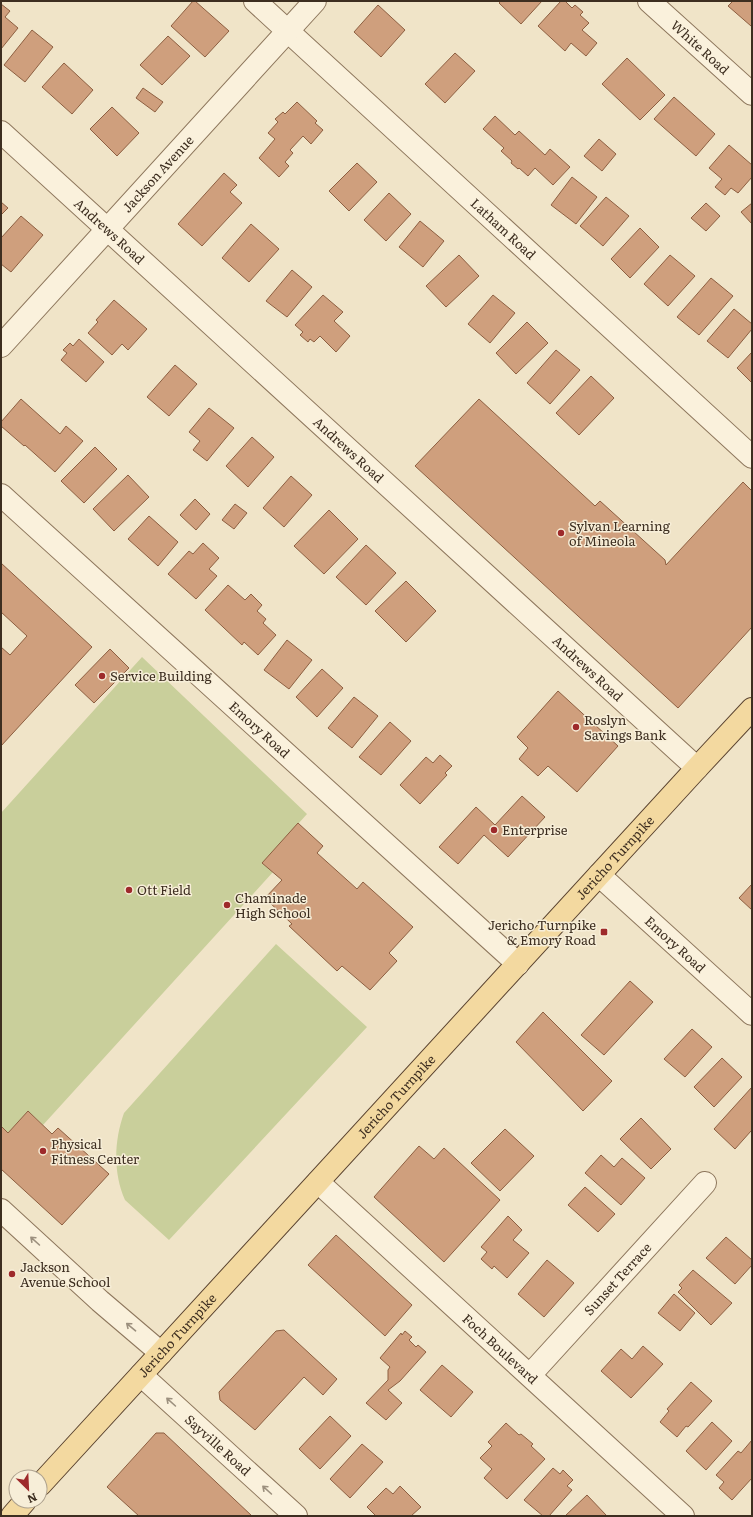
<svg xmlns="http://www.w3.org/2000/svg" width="753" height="1517" font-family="Literata,serif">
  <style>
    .green { fill: #c9cf9b }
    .building { fill: #cf9f7d; stroke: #8d5f41 }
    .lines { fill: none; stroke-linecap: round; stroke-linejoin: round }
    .street-casing { stroke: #8d765c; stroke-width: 24 }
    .primary-casing { stroke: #5b4430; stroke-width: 24 }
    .street { stroke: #faf1dc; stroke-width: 22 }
    .primary { stroke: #f3d9a0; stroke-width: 22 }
    .oneway { stroke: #9c907e }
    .poi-dot { fill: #9e2a2b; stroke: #f7eed8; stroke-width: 1.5 }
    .labels { text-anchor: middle; stroke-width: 3; stroke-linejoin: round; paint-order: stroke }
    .street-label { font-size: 13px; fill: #3d2e20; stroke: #f7eed8 }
    .poi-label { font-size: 13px; fill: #3d2e20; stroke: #f7eed8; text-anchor: start }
  </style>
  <rect width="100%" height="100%" fill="#f0e4c8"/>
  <path class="green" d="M 142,657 L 307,814 L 263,863 L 273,872 L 43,1125 L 28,1111 L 8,1133 L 1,1126 L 1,813 Z
    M 276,944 L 367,1027 L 169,1240 L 125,1200 C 113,1173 114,1141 124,1113 Z"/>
  <path class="building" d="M 193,1 L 195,1 L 229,31 L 205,57 L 171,26 Z
    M 501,1 L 542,1 L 521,24 L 499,3 Z
    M 561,1 L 565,1 L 572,8 L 575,5 L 583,12 L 580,15 L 589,23 L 582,30 L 597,43 L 586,56 L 571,43 L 565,51 L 538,26 Z
    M 733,1 L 752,1 L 752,24 L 751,26 L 728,6 Z
    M 1,4 L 10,11 L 5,17 L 18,28 L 1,49 Z
    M 378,5 L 405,30 L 381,57 L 354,32 Z
    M 32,30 L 53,47 L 25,82 L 4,65 Z
    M 168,36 L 190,56 L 162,85 L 140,65 Z
    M 455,53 L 475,71 L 445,103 L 425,84 Z
    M 627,58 L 665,95 L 640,120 L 602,84 Z
    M 64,63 L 93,90 L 72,114 L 42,87 Z
    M 143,88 L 163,102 L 155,112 L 136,98 Z
    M 674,97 L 715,134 L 696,156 L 654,119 Z
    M 297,102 L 317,121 L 315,123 L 323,130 L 311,144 L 303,136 L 290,150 L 293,153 L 285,162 L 289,166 L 279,177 L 259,158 L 275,139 L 268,133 L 278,122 L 275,119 L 283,112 L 285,114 Z
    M 112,107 L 139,133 L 117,156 L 90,129 Z
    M 495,116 L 515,135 L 519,131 L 545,155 L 550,149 L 570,167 L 553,185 L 535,168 L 528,176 L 519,168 L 518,169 L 511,163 L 512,161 L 501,151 L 504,148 L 483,129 Z
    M 599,139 L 616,154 L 602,171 L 584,156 Z
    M 729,145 L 752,165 L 752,177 L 738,193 L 731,188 L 725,195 L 715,187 L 722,179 L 709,168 Z
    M 357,163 L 377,182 L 349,211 L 329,191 Z
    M 224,173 L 237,185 L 230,192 L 242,203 L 202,246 L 178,224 Z
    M 572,177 L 597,197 L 576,224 L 551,205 Z
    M 389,193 L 411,214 L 386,241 L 364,220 Z
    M 606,197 L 629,216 L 603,246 L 580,226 Z
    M 1,202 L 8,208 L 1,215 Z
    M 706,203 L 720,216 L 706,231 L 691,218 Z
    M 752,203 L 752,224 L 741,212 Z
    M 21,216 L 43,235 L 11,272 L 1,264 L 1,238 Z
    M 420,221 L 444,241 L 423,267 L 399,247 Z
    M 251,224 L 279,249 L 249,282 L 222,258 Z
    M 640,228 L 659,247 L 630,278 L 611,259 Z
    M 459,255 L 479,276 L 446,307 L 426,286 Z
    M 670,255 L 695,276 L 668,306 L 644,284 Z
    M 292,270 L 312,287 L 287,317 L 266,301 Z
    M 711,278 L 733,296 L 699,335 L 677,317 Z
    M 323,295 L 343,312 L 334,321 L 350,336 L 336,352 L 320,336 L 314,342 L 310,339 L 308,342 L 300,335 L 303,332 L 295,325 Z
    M 493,295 L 515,313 L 490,343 L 468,324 Z
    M 114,300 L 147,329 L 128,350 L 122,344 L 112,355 L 88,333 L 98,322 L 96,320 Z
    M 734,309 L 752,324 L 752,329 L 728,358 L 707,341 Z
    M 527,322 L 548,343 L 516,374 L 496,353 Z
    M 79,339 L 104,362 L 86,382 L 61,360 L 67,353 L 63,350 L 70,343 L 73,346 Z
    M 556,350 L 580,370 L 550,404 L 527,383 Z
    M 752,352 L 752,383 L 737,368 Z
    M 175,365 L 197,384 L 169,416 L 147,397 Z
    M 591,376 L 614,398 L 579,435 L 556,413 Z
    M 21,399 L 60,434 L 66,426 L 83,441 L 55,472 L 25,445 L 24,446 L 1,426 L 1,422 Z
    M 479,399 L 595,506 L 600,501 L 665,560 L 666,565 L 743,482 L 752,491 L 752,627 L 678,708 L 415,466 Z
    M 209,408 L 234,428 L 207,461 L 193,450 L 200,441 L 189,432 Z
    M 252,437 L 274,457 L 248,487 L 226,466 Z
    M 95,447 L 117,469 L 84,503 L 61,481 Z
    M 128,475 L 149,497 L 114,531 L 93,509 Z
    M 291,476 L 312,495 L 284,527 L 263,508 Z
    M 195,499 L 210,514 L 196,530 L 180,515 Z
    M 235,504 L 247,513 L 234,529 L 222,520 Z
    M 329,510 L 358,539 L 324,574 L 294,546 Z
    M 149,516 L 178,542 L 158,566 L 128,539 Z
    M 203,543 L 219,558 L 209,569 L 217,576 L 196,599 L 168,574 L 189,551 L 193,554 Z
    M 366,545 L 396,573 L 366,605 L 336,577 Z
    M 1,563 L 92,647 L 1,746 L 1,647 L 10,655 L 27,636 L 1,612 Z
    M 406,581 L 436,611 L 406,642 L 375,611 Z
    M 228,585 L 245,600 L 251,594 L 262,605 L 257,611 L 266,619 L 263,623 L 276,635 L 258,655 L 244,642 L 242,645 L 205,610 Z
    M 287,640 L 312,660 L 289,689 L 264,670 Z
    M 110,649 L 129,668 L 94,703 L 75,685 Z
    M 322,669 L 343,688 L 317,717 L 296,697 Z
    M 558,691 L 618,746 L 577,792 L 548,766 L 538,776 L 519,759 L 528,748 L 517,737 Z
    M 354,697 L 378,716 L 352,748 L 328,728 Z
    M 390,722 L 411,741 L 381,775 L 359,757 Z
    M 440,755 L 452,766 L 445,773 L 447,775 L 420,804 L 400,785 L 426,757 L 433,763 Z
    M 522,796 L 545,817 L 508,857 L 484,835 L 458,864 L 439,847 L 476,807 L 495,825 Z
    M 298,823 L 323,846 L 317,853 L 357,889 L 363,882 L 413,927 L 389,953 L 397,961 L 370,990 L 342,966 L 337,971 L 289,926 L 292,924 L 265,898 L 282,880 L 262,863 Z
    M 752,884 L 752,910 L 739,898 Z
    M 630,981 L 653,1002 L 604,1055 L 581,1035 Z
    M 543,1012 L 612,1081 L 583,1111 L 516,1042 Z
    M 692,1029 L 712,1047 L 685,1077 L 664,1059 Z
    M 722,1058 L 742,1077 L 714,1107 L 694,1087 Z
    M 752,1087 L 752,1132 L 751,1131 L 735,1149 L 714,1129 Z
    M 28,1111 L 52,1134 L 58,1128 L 109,1174 L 62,1225 L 1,1169 L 1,1126 L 8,1133 Z
    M 641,1118 L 671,1149 L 651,1169 L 620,1139 Z
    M 505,1129 L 534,1156 L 500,1191 L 471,1163 Z
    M 419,1146 L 434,1159 L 444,1148 L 500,1200 L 444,1262 L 374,1197 Z
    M 601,1155 L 614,1167 L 622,1158 L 645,1178 L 621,1205 L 585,1173 Z
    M 585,1187 L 615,1214 L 598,1232 L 568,1205 Z
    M 508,1216 L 522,1230 L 513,1240 L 529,1253 L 507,1278 L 494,1266 L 492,1269 L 481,1259 L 487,1252 L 481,1247 Z
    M 336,1235 L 412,1305 L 385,1336 L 308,1265 Z
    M 726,1237 L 752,1260 L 752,1265 L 735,1284 L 706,1258 Z
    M 547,1260 L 574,1283 L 544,1317 L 518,1294 Z
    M 693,1270 L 732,1303 L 711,1325 L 678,1292 L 682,1288 L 679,1285 Z
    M 674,1294 L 695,1313 L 680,1331 L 658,1313 Z
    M 284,1330 L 337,1379 L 323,1395 L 304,1377 L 255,1430 L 220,1400 L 219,1392 L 276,1331 Z
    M 405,1331 L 412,1337 L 409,1340 L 416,1347 L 418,1345 L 426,1352 L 400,1381 L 388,1390 L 402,1403 L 386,1420 L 366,1403 L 388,1380 L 388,1370 L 390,1367 L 380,1358 L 401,1333 L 402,1335 Z
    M 643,1346 L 663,1364 L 631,1398 L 601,1371 L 621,1349 L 632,1359 Z
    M 442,1365 L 473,1392 L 451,1417 L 420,1390 Z
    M 691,1382 L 712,1401 L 688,1427 L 686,1426 L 677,1437 L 660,1422 L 669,1411 L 667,1409 Z
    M 330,1416 L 351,1436 L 320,1469 L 299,1449 Z
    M 712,1422 L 732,1441 L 706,1470 L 686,1451 Z
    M 506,1423 L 519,1435 L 521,1434 L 533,1444 L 531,1446 L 545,1459 L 507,1499 L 484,1478 L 492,1469 L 480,1458 L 492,1446 L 488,1442 Z
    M 156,1433 L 164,1433 L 252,1516 L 139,1516 L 107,1487 Z
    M 752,1440 L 752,1478 L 732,1500 L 719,1488 L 724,1482 L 716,1475 L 738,1451 L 741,1453 Z
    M 362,1444 L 383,1462 L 350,1498 L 330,1479 Z
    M 553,1468 L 560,1474 L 563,1470 L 573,1480 L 567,1486 L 572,1490 L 549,1516 L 543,1516 L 524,1500 Z
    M 400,1486 L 421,1507 L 411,1516 L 376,1516 L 367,1507 L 386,1488 L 393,1494 Z
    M 587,1495 L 606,1515 L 605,1516 L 565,1516 Z"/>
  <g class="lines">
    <defs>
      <g id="street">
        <path id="s1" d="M 255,1 L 752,457"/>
        <path id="s2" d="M 649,1 L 752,94"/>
        <path id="s3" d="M 1,132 L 697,768"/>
        <path id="s4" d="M 1,346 L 315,1"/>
        <path id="s5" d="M 1,495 L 518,964"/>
        <path id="s6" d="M 599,875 L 752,1014"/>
        <path id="s7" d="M 318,1182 L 683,1516"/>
        <path d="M 1,1210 L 100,1301 L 161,1353"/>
        <path id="s8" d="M 141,1375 L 296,1516"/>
        <path id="s9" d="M 530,1375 L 705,1183"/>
      </g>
      <g id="primary">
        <path id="s10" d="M 40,1485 L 697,768 L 752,709"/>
        <path d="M 12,1516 L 25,1501"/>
      </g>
    </defs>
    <use href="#street" class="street-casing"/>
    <use href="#primary" class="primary-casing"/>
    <use href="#street" class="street"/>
    <use href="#primary" class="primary"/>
  </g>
  <defs><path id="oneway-shaft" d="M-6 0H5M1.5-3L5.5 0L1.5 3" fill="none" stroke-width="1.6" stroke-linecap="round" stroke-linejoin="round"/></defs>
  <g class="oneway">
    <use href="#oneway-shaft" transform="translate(35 1241) rotate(-138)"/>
    <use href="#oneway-shaft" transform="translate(131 1327) rotate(-140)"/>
    <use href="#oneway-shaft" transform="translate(171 1402) rotate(-138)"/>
    <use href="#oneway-shaft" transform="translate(267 1490) rotate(-138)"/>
  </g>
  <g class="poi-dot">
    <circle cx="561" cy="533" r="4"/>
    <circle cx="102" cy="676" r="4"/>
    <circle cx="576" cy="727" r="4"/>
    <circle cx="494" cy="830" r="4"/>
    <circle cx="129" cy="890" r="4"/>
    <circle cx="227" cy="905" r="4"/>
    <rect x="600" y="928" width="8" height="8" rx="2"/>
    <circle cx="43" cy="1151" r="4"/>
    <circle cx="12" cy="1274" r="4"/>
  </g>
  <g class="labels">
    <g class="street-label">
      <text dy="5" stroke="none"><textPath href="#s2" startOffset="69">White Road</textPath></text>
      <text dy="5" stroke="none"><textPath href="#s4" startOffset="233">Jackson Avenue</textPath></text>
      <text dy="5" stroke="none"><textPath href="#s1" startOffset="337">Latham Road</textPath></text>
      <text dy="5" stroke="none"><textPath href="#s3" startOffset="147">Andrews Road</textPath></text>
      <text dy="5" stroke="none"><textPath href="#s3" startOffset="471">Andrews Road</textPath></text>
      <text dy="5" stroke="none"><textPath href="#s3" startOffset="795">Andrews Road</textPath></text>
      <text dy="5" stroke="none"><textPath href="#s5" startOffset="349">Emory Road</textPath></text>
      <text dy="5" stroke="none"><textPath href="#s10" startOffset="851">Jericho Turnpike</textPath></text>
      <text dy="5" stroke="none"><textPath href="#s6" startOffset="103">Emory Road</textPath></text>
      <text dy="5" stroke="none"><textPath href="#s10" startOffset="527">Jericho Turnpike</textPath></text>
      <text dy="5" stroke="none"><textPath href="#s9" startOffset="130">Sunset Terrace</textPath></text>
      <text dy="5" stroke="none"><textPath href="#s10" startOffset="203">Jericho Turnpike</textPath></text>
      <text dy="5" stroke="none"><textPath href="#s7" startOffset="247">Foch Boulevard</textPath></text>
      <text dy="5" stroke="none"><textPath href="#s8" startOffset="104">Sayville Road</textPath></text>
    </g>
    <g class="poi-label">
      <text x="569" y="531">Sylvan Learning<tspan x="569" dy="15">of Mineola</tspan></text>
      <text x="110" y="681">Service Building</text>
      <text x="584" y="725">Roslyn<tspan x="584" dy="15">Savings Bank</tspan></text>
      <text x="502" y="835">Enterprise</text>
      <text x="137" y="895">Ott Field</text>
      <text x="235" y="903">Chaminade<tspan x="235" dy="15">High School</tspan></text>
      <text x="596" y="930" text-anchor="end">Jericho Turnpike<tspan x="596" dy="15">&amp; Emory Road</tspan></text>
      <text x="51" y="1149">Physical<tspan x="51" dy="15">Fitness Center</tspan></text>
      <text x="20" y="1272">Jackson<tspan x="20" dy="15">Avenue School</tspan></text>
    </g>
  </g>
  <rect width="753" height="1517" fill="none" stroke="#3d2e20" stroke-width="4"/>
  <g transform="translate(28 1489) rotate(156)"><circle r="19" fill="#f7eed8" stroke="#ada18e"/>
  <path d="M0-3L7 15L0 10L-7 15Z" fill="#9e2a2b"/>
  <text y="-6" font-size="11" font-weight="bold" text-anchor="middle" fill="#3d2e20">N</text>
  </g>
</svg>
